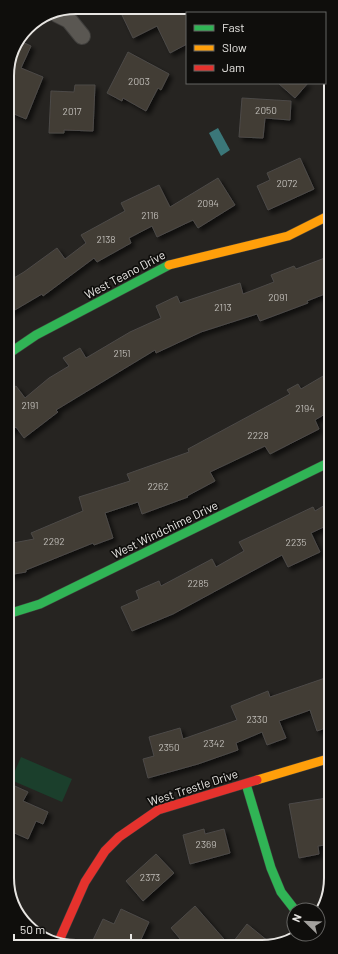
<svg xmlns="http://www.w3.org/2000/svg" width="338" height="954" font-family="Barlow,sans-serif">
  <style>
    .green { fill: #1b3f2c }
    .water { fill: #3b7779 }
    .building { fill: #433c34; stroke: #4c4a48; filter: url(#shadow) }
    .lines { fill: none; stroke-linecap: round; stroke-linejoin: round }
    .street-casing { stroke: #403f3d; stroke-width: 18 }
    .fast-casing { stroke: #403f3d; stroke-width: 10 }
    .slow-casing { stroke: #403f3d; stroke-width: 10 }
    .jam-casing { stroke: #403f3d; stroke-width: 10 }
    .street { stroke: #5a5752; stroke-width: 16 }
    .fast { stroke: #30b455; stroke-width: 9 }
    .slow { stroke: #ff9f0a; stroke-width: 9 }
    .jam { stroke: #e5322d; stroke-width: 9 }
    .labels { text-anchor: middle; stroke-width: 3.5; stroke-linejoin: round; paint-order: stroke }
    .number-label { font-size: 10px; fill: #bebbb6 }
    .street-label { font-size: 12px; fill: #e7e5e2; stroke: #0f0e0c }
    .rim { fill: none; stroke: #e7e5e2; stroke-width: 2 }
  </style>
  <defs>
    <filter id="shadow"><feDropShadow dx="3.5" dy="3.5" stdDeviation="2" flood-color="#0009"/></filter>
  </defs>
  <rect width="100%" height="100%" fill="#262421"/>
  <path class="green" d="M 21,757 L 72,779 L 62,802 L 11,780 Z"/>
  <path class="water" d="M 218,128 L 230,150 L 221,156 L 209,133 Z"/>
  <path class="building" d="M 136,7 L 187,8 L 187,44 L 170,53 L 157,26 L 133,38 L 122,15 Z
    M 18,40 L 31,46 L 21,68 L 43,77 L 26,119 L 7,111 L 7,71 L 14,45 Z
    M 128,52 L 169,74 L 161,90 L 158,88 L 146,111 L 123,98 L 122,101 L 107,93 Z
    M 278,83 L 308,83 L 295,98 Z
    M 75,85 L 95,85 L 93,131 L 64,130 L 64,133 L 49,133 L 51,91 L 74,92 Z
    M 242,98 L 291,101 L 290,120 L 265,118 L 263,138 L 239,137 Z
    M 300,158 L 314,189 L 268,210 L 257,186 L 270,180 L 267,173 Z
    M 218,178 L 235,205 L 198,228 L 193,220 L 157,237 L 152,226 L 129,238 L 131,243 L 97,262 L 94,258 L 43,296 L 42,294 L 8,314 L 7,282 L 24,272 L 57,248 L 65,259 L 86,243 L 81,235 L 125,211 L 121,203 L 159,185 L 170,207 Z
    M 330,256 L 330,292 L 307,301 L 308,303 L 260,321 L 257,314 L 201,332 L 156,353 L 155,350 L 56,410 L 58,412 L 24,438 L 16,427 L 8,433 L 8,392 L 16,386 L 25,398 L 49,378 L 69,366 L 63,358 L 80,348 L 86,358 L 130,332 L 161,318 L 156,306 L 177,296 L 180,303 L 240,283 L 243,294 L 274,282 L 271,275 L 294,266 L 296,269 Z
    M 330,372 L 330,411 L 315,420 L 319,429 L 270,454 L 265,446 L 210,472 L 215,481 L 187,496 L 188,497 L 142,514 L 138,502 L 105,513 L 113,538 L 94,545 L 93,543 L 26,570 L 26,572 L 8,575 L 8,544 L 34,539 L 31,533 L 83,511 L 79,497 L 130,481 L 127,474 L 189,452 L 188,449 L 290,394 L 287,390 L 298,384 L 301,389 Z
    M 330,502 L 330,524 L 311,533 L 320,552 L 288,567 L 282,555 L 173,614 L 132,631 L 121,607 L 139,599 L 136,591 L 159,581 L 161,586 L 212,559 L 216,567 L 244,551 L 239,542 L 313,507 L 315,511 Z
    M 331,676 L 331,726 L 317,731 L 310,710 L 279,721 L 286,738 L 267,745 L 262,732 L 236,743 L 238,750 L 198,764 L 148,778 L 143,759 L 154,756 L 149,737 L 180,728 L 183,739 L 237,720 L 231,706 L 268,691 L 270,697 Z
    M 8,783 L 28,792 L 23,801 L 48,812 L 43,824 L 36,821 L 28,839 L 10,831 L 12,826 L 8,824 Z
    M 327,798 L 331,819 L 331,844 L 318,846 L 319,854 L 299,858 L 289,804 Z
    M 204,829 L 205,834 L 224,829 L 230,853 L 190,864 L 183,835 Z
    M 156,854 L 174,873 L 143,901 L 126,881 Z
    M 195,906 L 230,946 L 186,946 L 171,928 Z
    M 121,909 L 149,922 L 138,946 L 105,946 L 93,940 L 103,919 L 114,924 Z
    M 247,924 L 274,946 L 230,946 Z"/>
  <g class="lines">
    <defs>
      <path id="street" d="M 57,14 L 69,20 L 82,36"/>
      <path id="fast" d="M 8,354 L 36,335 L 169,265
        M 8,614 L 40,604 L 330,462
        M 246,784 L 271,868 L 281,892 L 295,910"/>
      <path id="slow" d="M 169,265 L 288,236 L 330,215
        M 257,780 L 331,758"/>
      <path id="jam" d="M 58,943 L 85,882 L 105,851 L 119,837 L 158,810 L 257,780"/>
    </defs>
    <use href="#street" class="street-casing"/>
    <use href="#fast" class="fast-casing"/>
    <use href="#slow" class="slow-casing"/>
    <use href="#jam" class="jam-casing"/>
    <use href="#street" class="street"/>
    <use href="#fast" class="fast"/>
    <use href="#slow" class="slow"/>
    <use href="#jam" class="jam"/>
  </g>
  <g class="labels">
    <g class="number-label">
      <text x="139" y="85">2003</text>
      <text x="266" y="114">2050</text>
      <text x="72" y="115">2017</text>
      <text x="287" y="187">2072</text>
      <text x="208" y="207">2094</text>
      <text x="150" y="219">2116</text>
      <text x="106" y="243">2138</text>
      <text x="278" y="301">2091</text>
      <text x="223" y="311">2113</text>
      <text x="122" y="357">2151</text>
      <text x="30" y="409">2191</text>
      <text x="305" y="412">2194</text>
      <text x="258" y="439">2228</text>
      <text x="158" y="490">2262</text>
      <text x="54" y="545">2292</text>
      <text x="296" y="546">2235</text>
      <text x="198" y="587">2285</text>
      <text x="257" y="723">2330</text>
      <text x="214" y="747">2342</text>
      <text x="169" y="751">2350</text>
      <text x="206" y="848">2369</text>
      <text x="150" y="881">2373</text>
    </g>
    <g class="street-label">
      <text transform="translate(125 275) rotate(-28)" y="4">West Teano Drive</text>
      <text transform="translate(165 530) rotate(-26)" y="4">West Windchime Drive</text>
      <text transform="translate(193 788) rotate(-18)" y="4">West Trestle Drive</text>
    </g>
  </g>
  <path d="M0 0H338V954H0ZM76 14H262A62 62 0 0 1 324 76V878A62 62 0 0 1 262 940H76A62 62 0 0 1 14 878V76A62 62 0 0 1 76 14Z" fill="#0f0e0c" fill-rule="evenodd"/>
  <path class="rim" d="M76 14H262A62 62 0 0 1 324 76V878A62 62 0 0 1 262 940H76A62 62 0 0 1 14 878V76A62 62 0 0 1 76 14Z"/>
  <rect x="186" y="12" width="140" height="72" fill="#0f0e0c" stroke="#656462"/>
  <rect x="194" y="25" width="20" height="6" fill="#30b455" stroke="#656462"/>
  <text x="222" y="32" font-size="12" fill="#e7e5e2">Fast</text>
  <rect x="194" y="45" width="20" height="6" fill="#ff9f0a" stroke="#656462"/>
  <text x="222" y="52" font-size="12" fill="#e7e5e2">Slow</text>
  <rect x="194" y="65" width="20" height="6" fill="#e5322d" stroke="#656462"/>
  <text x="222" y="72" font-size="12" fill="#e7e5e2">Jam</text>
  <g transform="translate(306 922) rotate(293)"><circle r="19" fill="#0f0e0c" stroke="#656462"/>
  <path d="M0-3L7 15L0 10L-7 15Z" fill="#a3a19e"/>
  <text y="-6" font-size="11" font-weight="bold" text-anchor="middle" fill="#e7e5e2">N</text>
  </g>
  <path d="M14 934v6h117v-6" fill="none" stroke="#e7e5e2" stroke-width="2"/>
  <text x="20" y="934" font-size="12" fill="#e7e5e2" stroke="#0f0e0c" stroke-width="3" paint-order="stroke">50 m</text>
</svg>
